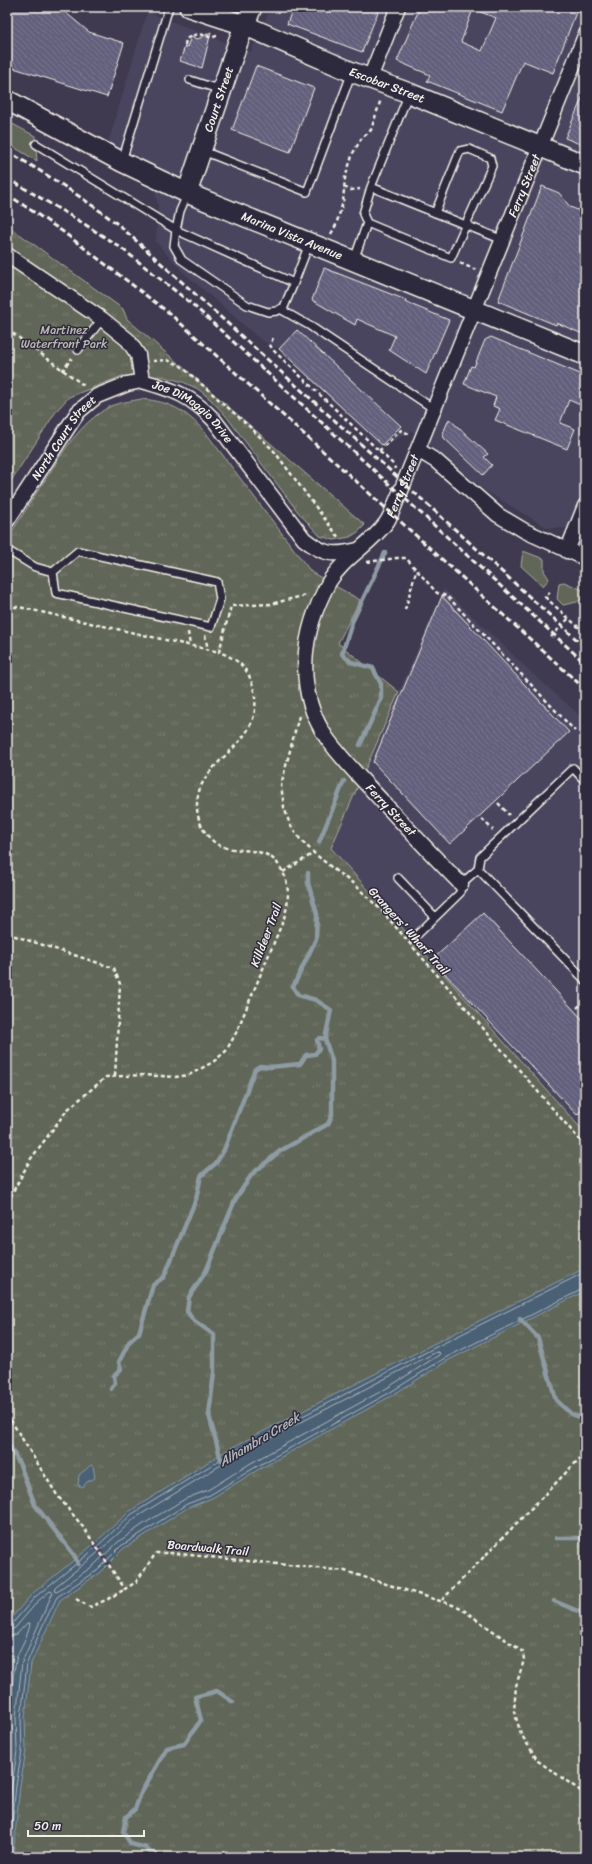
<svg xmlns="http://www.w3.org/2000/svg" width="592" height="1864" font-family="Sriracha,sans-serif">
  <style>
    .built { fill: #4a455e }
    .green { fill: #616658; stroke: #aaaca0 }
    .park { fill: url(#park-tufts); stroke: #aaaca0 }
    .water { fill: #4a6175; stroke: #8e9ba3 }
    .pier { fill: #3f3a50 }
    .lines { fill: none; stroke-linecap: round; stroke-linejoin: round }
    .shore { stroke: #b0b7ba; stroke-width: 1 }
    .stream { stroke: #8e9ba3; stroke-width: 4.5 }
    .building { fill: url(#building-back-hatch); stroke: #f4f1e8; fill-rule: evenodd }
    .lane-casing { stroke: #f4f1e8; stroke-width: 10 }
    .street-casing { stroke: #f4f1e8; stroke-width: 17 }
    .secondary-casing { stroke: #f4f1e8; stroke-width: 22 }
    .path { stroke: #f4f1e8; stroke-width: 2.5; stroke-dasharray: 4 3; stroke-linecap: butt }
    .lane { stroke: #2f2a3d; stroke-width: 7 }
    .street { stroke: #2f2a3d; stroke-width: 14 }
    .secondary { stroke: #2f2a3d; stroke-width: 19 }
    .rail { stroke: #f4f1e8; stroke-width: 3; stroke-dasharray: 6 3; stroke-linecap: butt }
    .labels { text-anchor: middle; stroke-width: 3; stroke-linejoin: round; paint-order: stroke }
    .street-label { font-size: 12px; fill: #f4f1e8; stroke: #2f2a3d }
    .park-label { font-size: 12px; fill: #b9b9ae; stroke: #2f2a3d }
    .water-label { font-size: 13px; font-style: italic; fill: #b0b7ba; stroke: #2f2a3d }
  </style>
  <defs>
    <pattern id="park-tufts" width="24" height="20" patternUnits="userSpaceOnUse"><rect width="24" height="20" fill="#616658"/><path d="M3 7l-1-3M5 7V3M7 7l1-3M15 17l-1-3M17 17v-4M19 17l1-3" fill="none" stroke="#787c70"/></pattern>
    <pattern id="building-back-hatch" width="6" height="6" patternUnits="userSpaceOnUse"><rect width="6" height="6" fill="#63607d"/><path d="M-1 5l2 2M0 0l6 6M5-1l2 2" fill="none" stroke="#7a778f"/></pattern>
  </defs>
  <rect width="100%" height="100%" fill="#3f3a50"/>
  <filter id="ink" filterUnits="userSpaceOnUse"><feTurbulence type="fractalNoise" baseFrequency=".025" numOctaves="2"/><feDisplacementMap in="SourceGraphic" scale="8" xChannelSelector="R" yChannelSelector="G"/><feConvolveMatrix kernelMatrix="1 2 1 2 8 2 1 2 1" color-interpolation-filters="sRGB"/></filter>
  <g filter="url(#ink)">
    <path class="built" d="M 271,7 L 585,7 L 585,528 L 548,528 L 487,492 L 412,431 L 380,447 L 279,349 L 261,340 L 183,272 L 156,242 L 158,205 L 150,171 L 107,147 L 147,12 L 251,52 Z
      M 444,589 L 533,674 L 585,720 L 585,1133 L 331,847 Z"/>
    <path class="green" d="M 7,121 L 35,136 L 37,161 L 7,143 Z
      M 523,551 L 544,559 L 544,571 L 549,579 L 543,586 L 521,566 Z
      M 564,582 L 585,591 L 585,596 L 577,602 L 563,605 L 557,599 L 559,583 Z"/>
    <path class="park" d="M 7,225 L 123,309 L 127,319 L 365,525 L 358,532 L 350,537 L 334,540 L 320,536 L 298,512 L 226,416 L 210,399 L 198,389 L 183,382 L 165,377 L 122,376 L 69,397 L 57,410 L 7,487 Z
      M 142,399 C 172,402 186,411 206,433 L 311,572 L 360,600 L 338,643 L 399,692 L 331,848 L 585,1133 L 585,1857 L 7,1857 L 7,540 C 19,520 32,500 45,480 C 63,452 79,424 109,407 C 120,402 131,401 142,399 Z"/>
    <path class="water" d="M 585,1268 L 585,1291 L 447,1361 L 391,1396 L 256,1471 L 212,1498 L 189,1507 L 123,1549 L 99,1573 L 60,1600 L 31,1663 L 25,1718 L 26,1751 L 20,1785 L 13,1857 L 7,1857 L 7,1623 L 32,1594 L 89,1548 L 130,1511 L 229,1449 L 437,1342 Z
      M 91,1465 L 93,1466 L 95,1478 L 87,1482 L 83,1487 L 78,1485 L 79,1475 Z"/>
    <path class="pier" d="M 95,1540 L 111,1564 L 108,1567 L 91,1543 Z"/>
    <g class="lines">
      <path class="shore" d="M 437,1352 L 440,1353 L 439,1355 L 387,1388 L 251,1463 L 208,1490 L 185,1499 L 142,1525 L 117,1543 L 93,1566 L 57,1591 L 54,1590 L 55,1587 L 95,1555 L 135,1518 L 234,1457 Z
        M 7,1626 L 12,1624 L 35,1597 L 92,1551 L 132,1514 L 231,1453 L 438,1346 L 585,1272
        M 7,1631 L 15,1628 L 38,1601 L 50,1591 L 53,1592 L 22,1662 L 16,1718 L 17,1751 L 7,1820
        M 7,1637 L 17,1634 L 27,1623 L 30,1623 C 29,1636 19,1648 16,1660 C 8,1698 13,1736 7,1773
        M 9,1857 L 16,1785 L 22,1751 L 21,1718 L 27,1663 L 42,1627 L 57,1597 L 97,1570 L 121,1546 L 187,1504 L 210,1495 L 254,1468 L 389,1393 L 445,1358 L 585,1288"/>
      <path class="stream" d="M 360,745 L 381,699 L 381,684 L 373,668 L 351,662 L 342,654 L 352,622 L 385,553
        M 319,842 L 344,781
        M 520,1319 L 538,1338 L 556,1400 L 571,1414 L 585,1419
        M 111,1389 L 115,1383 L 114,1376 L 121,1369 L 119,1362 L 129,1342 L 139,1333 L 153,1285 L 164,1277 L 196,1199 L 201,1176 L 216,1163 L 224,1150 L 255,1069 L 260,1066 L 270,1067 L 300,1064 L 306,1055 L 315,1054 L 319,1049 L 317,1040 L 320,1038 L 325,1039
        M 7,1441 L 20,1465 L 35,1505 L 74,1555 L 78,1564
        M 221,1460 L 209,1415 L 214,1372 L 214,1335 L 192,1319 L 187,1311 L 189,1297 L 206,1271 L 235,1200 L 252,1174 L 280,1151 L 328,1124 L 332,1115 L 332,1061 L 325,1039 L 331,1010 L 316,1000 L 298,995 L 293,987 L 316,939 L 317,914 L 308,883 L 308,873
        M 556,1538 L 585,1538
        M 554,1601 L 585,1614
        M 165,1857 L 164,1855 L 151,1853 L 146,1848 L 131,1844 L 123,1832 L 126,1817 L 135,1809 L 142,1791 L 167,1748 L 184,1744 L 201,1720 L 195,1697 L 217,1691 L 233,1702"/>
    </g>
    <path class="building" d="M 7,7 L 59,7 L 89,32 L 124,43 L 107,97 L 7,66 Z
      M 293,7 L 380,7 L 362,52 L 287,24 Z
      M 420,7 L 578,7 L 553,73 L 523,61 L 502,111 L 427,81 L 430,75 L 397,61 ZM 473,9 L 496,18 L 482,51 L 461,42 Z
      M 211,32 L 202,68 L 180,61 L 185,46 L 187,47 L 191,37 L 198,39 Z
      M 256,66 L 314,88 L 290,152 L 232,130 Z
      M 585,91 L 585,146 L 565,138 Z
      M 542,186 L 559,193 L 570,207 L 585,213 L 585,335 L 557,323 L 556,325 L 498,301 Z
      M 324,268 L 406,300 L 405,302 L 449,320 L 426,374 L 389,350 L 395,336 L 357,319 L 355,325 L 312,300 Z
      M 297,330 L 401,426 L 382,445 L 279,349 Z
      M 491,337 L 585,376 L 585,407 L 569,400 L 560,423 L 575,429 L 567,449 L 495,420 L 500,409 L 493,406 L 496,397 L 464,384 L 471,366 L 474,367 L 485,340 Z
      M 449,419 L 488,454 L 484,457 L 492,465 L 483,475 L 444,438 L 443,433 Z
      M 442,596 L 569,732 L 450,844 L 373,762 Z
      M 483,913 L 585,1022 L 585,1107 L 577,1115 L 432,960 Z"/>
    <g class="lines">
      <defs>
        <path id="lane" d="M 190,80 L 221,90
          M 36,144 L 176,230 L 174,246 L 182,260 L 247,305 L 268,312 L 277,311 L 284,307 L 294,283
          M 203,151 L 307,192 L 352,72
          M 122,161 L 169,7
          M 371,187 L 503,240
          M 187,195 L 180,211 L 176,230 L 294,283 L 309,244
          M 367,223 L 451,258 L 492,166 L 490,158 L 469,149 L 460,151 L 435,213
          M 354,260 L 367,223 L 363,214 L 371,187 L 409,93
          M 280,309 L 310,326 L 434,409
          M 78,350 L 102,319
          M 7,550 L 35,567 L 53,572
          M 78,551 L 217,582 L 220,599 L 211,627 L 56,593 L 53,572 Z
          M 478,869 L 585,980
          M 398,878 L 435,917
          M 418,934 L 460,893 L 461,884 L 478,869 L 480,857 L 573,768 L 585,781"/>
        <g id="street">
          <path d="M 370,78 L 398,7"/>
          <path id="s1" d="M 7,255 L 102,319 L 128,340 L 138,355 L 142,381 C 174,390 190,395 214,420 L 304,539 C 324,555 333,556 358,550"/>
          <path d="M 418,450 L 436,461 L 498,515 L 525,531 L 585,558"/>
          <path id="s2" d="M 7,521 L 78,412 L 97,396 L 127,384 L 142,381"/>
          <path d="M 567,551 L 585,506"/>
          <path id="s3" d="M 461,884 C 434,857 408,829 382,801 C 363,780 342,760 326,737 C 294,688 302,631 329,582 C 343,558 370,545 386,523 C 392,515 395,503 400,493 L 585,36"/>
        </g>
        <g id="secondary">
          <path id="s4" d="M 189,7 L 244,25 L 352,72 L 409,93 L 585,165"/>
          <path id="s5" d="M 7,100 L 122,162 L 187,193 L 585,355"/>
          <path id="s6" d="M 187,193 L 238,42 L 252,7"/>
        </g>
      </defs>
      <use href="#lane" class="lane-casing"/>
      <use href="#street" class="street-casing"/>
      <use href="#secondary" class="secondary-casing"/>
      <path class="path" d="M 185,45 L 186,39 C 196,33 202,33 211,38 L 219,35
        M 344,187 L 351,190 L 360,189
        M 331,234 L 336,225 L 343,202 L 345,178 L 353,153 L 361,139 L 371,130 L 381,99
        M 460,263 L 476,270
        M 7,329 L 86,387
        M 273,338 L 270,345 L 273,350 L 394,465 L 395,469
        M 153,361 L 167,360 L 180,365 L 251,428 L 274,451 L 339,538
        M 62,371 L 72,358
        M 379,451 L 401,430 L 409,434
        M 367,562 L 397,558 L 406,558 L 437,593 L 447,596 L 575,731
        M 550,592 L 545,597 L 585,633
        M 7,607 L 19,607 L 219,652
        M 405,610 L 416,571
        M 188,632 L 190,646
        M 205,635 L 208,650
        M 551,637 L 569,618
        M 299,716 L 281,785 L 284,807 L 290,825 L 300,839 L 314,853 L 337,872 L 354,884 L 381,910 L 585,1146
        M 498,803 L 509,815
        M 482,819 L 493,830
        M 283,872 L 314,853
        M 7,935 L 15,936 L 114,968 L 120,984 L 115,1077
        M 577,1008 L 585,1001
        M 7,1203 L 30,1160 L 67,1110 L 106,1077 L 144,1075 L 175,1077 L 189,1075 L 213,1062 L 226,1051 L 236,1033 L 283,921 C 288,906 290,892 285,877 C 273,846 253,853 227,848 C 208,844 196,822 197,804 C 198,756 269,746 253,687 C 248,667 237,659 219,652 L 231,606 L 271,604 L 306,595
        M 7,1414 L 57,1495 L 83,1527 L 125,1589 L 136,1582 L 156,1553 L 171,1553 L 345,1571 L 459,1607 L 523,1652 L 524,1660 L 516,1686 L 514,1711 L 521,1734 L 538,1761 L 585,1794
        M 76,1599 L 90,1607 L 108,1599 L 125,1589
        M 442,1600 L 585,1453"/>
      <use href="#lane" class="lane"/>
      <use href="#street" class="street"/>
      <use href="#secondary" class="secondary"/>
      <path class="rail" d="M 7,151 C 46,174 84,198 120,226 L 585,647
        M 7,178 L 81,222 L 120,247 L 193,305 L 585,663
        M 7,194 L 62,231 L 169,313 L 325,453 L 585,689"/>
    </g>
  </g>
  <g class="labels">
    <g class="street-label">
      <text dy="4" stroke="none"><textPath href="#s4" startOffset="213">Escobar Street</textPath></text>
      <text dy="4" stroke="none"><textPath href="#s6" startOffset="99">Court Street</textPath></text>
      <text dy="4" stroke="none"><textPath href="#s3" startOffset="810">Ferry Street</textPath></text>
      <text dy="4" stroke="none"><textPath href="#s5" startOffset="316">Marina Vista Avenue</textPath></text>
      <text dy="4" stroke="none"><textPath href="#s1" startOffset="253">Joe DiMaggio Drive</textPath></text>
      <text dy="4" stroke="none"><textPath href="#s2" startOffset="101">North Court Street</textPath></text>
      <text dy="4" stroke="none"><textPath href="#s3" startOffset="486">Ferry Street</textPath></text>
      <text transform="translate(391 810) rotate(47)" y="4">Ferry Street</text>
      <text transform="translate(409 931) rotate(48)" y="4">Grangers' Wharf Trail</text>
      <text transform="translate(266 935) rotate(-69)" y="4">Killdeer Trail</text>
      <text transform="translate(208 1548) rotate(5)" y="4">Boardwalk Trail</text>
    </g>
    <g class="park-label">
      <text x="64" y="334">Martinez<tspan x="64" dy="14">Waterfront Park</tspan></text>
    </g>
    <g class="water-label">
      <text transform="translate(259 1439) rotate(-31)" y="5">Alhambra Creek</text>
    </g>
  </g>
  <rect width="592" height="1864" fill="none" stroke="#2f2a3d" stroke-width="24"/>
  <rect x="12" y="12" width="568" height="1840" fill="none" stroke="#f4f1e8" stroke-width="1.5" filter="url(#ink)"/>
  <path d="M28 1830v6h116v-6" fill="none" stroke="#f4f1e8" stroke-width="2"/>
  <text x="34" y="1830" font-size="12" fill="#f4f1e8" stroke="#2f2a3d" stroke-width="3" paint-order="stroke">50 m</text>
</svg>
